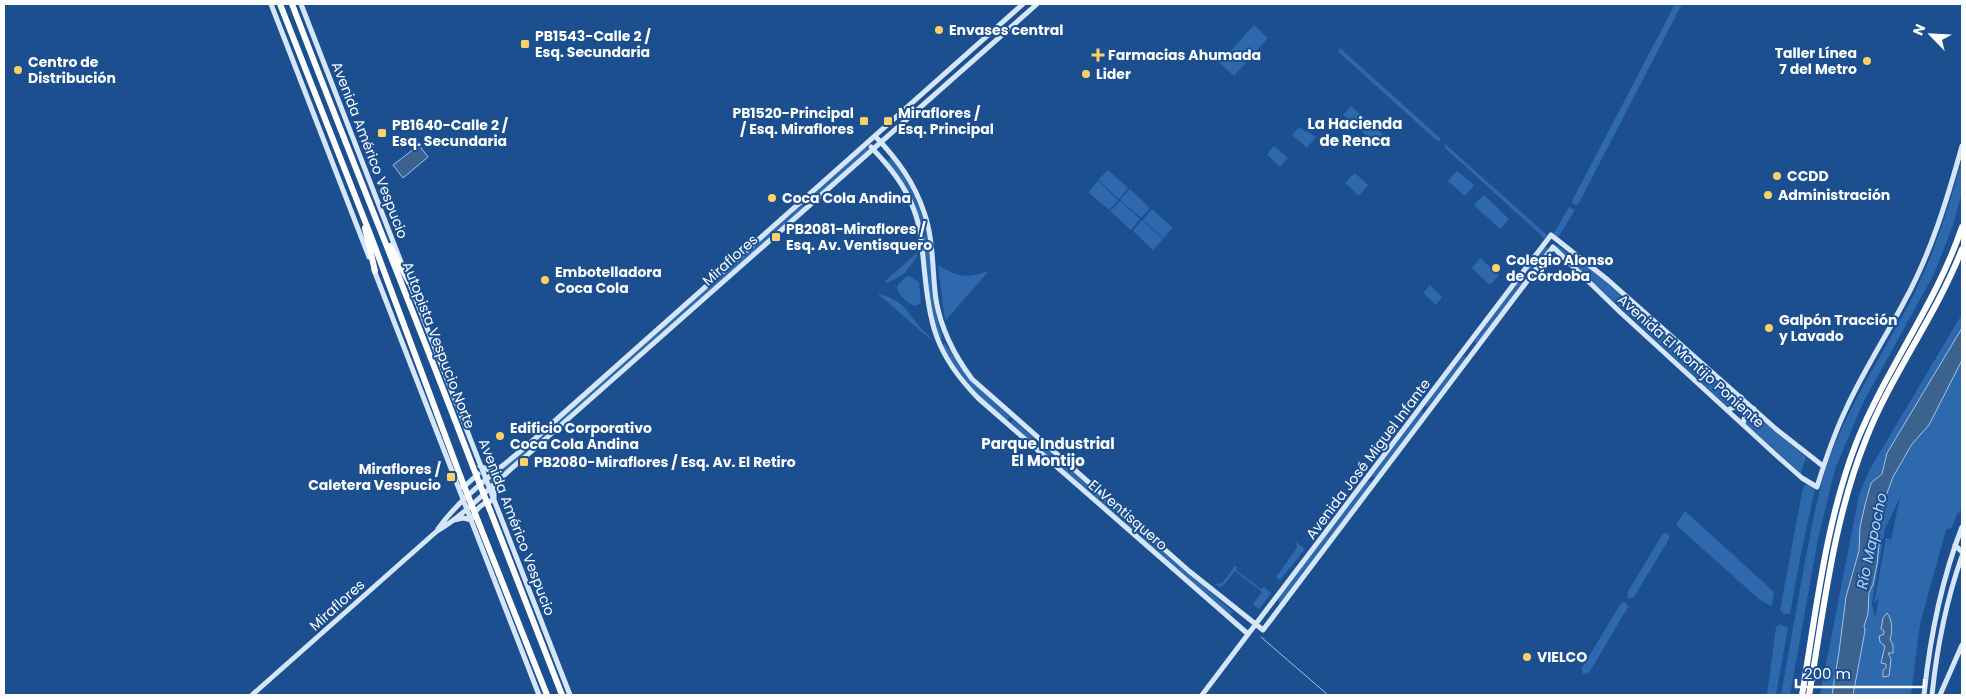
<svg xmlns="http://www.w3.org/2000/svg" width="1966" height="699" font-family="Poppins,sans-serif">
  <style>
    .green { fill: #2e69ad; fill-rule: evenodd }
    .water { fill: #3c6290; stroke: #9cc4f0 }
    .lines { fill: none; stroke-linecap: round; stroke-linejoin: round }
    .stream { stroke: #9cc4f0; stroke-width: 1 }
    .secondary { stroke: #d6e6fa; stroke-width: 5 }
    .highway { stroke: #fff; stroke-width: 6 }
    .highway-bridge { stroke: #fff; stroke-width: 6 }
    .poi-dot { fill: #ffd166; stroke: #1b4f8f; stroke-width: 2 }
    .labels { text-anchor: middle; stroke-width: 4; stroke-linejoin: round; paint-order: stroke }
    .poi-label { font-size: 14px; font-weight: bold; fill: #fff; stroke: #1b4f8f; text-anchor: start }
    .street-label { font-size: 14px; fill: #fff; stroke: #1b4f8f }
    .neighbourhood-label { font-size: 15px; font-weight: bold; fill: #fff; stroke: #1b4f8f }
    .water-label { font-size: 15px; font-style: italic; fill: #b5d3f5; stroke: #1b4f8f }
  </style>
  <rect width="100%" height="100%" fill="#1b4f8f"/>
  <path class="green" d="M 1675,4 L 1682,4 L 1579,203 L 1576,205 L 1573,204 L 1572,201 Z
    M 1254,25 L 1268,38 L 1234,76 L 1220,63 Z
    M 1340,48 L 1440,138 L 1440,141 L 1436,140 L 1342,55 L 1338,51 Z
    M 1351,106 L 1383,134 L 1375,143 L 1343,115 Z
    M 1299,127 L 1316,137 L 1307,148 L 1292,135 Z
    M 1445,144 L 1547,235 L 1546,237 L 1544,238 L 1541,235 L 1445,148 Z
    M 1274,146 L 1288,158 L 1280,167 L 1267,154 Z
    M 866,147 L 869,150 L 809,203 L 806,200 Z
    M 891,158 C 910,183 924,210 928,242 C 933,278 931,303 943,338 L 939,340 L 930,306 L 924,245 L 900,179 L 887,161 Z
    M 1962,159 L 1962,192 L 1953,225 L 1934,274 L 1863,403 L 1835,469 L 1818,539 L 1790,695 L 1781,695 C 1789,650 1797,606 1805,561 C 1813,522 1819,482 1835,444 C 1857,390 1890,343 1916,290 C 1936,248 1950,204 1962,159 Z
    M 1108,170 L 1128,188 L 1119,199 L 1098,180 Z
    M 1457,171 L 1474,185 L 1465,196 L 1448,181 Z
    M 1355,173 L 1368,185 L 1359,196 L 1345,183 Z
    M 1098,181 L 1118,200 L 1109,210 L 1088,192 Z
    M 1130,189 L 1150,208 L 1141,218 L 1120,200 Z
    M 1484,195 L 1509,219 L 1500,229 L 1474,205 Z
    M 1120,201 L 1140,219 L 1131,230 L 1110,211 Z
    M 802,203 L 805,207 L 490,485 L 489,481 Z
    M 1569,207 L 1575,210 L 1559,236 L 1556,236 L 1554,233 Z
    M 1152,209 L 1173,228 L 1163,238 L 1143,220 Z
    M 1142,220 L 1163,239 L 1153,250 L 1133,231 Z
    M 1557,245 L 1601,277 L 1735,395 L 1737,399 L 1733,406 L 1730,407 L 1726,405 L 1556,248 Z
    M 1545,247 L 1548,248 L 1548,250 L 1478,343 L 1475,343 L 1475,340 Z
    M 917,253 L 917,257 L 904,274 L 887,283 L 885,281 Z
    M 1480,258 L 1499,275 L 1490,285 L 1472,268 Z
    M 938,265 C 958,277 966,279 989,271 L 945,321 Z
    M 909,276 L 919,282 L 921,302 L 920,304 L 915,306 C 908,303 897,295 897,286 L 906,277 Z
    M 1430,285 L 1442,297 L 1436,305 L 1423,293 Z
    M 877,293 C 903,301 903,306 919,326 C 924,332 928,333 931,340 Z
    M 1962,314 L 1962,505 L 1960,512 L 1957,514 L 1952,527 L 1946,530 L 1920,624 L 1911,695 L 1820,695 L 1859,495 L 1870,469 ZM 1900,497 L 1891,540 L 1886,538 L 1874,603 L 1879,598 L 1875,618 L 1872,603 L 1885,529 Z
    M 945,343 L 962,369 L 981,390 L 1010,417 L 1007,421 L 977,394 L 958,373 L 941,345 Z
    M 1464,355 L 1466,358 L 1428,407 L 1425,405 Z
    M 1421,411 L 1424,413 L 1375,478 L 1371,476 Z
    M 1753,413 L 1806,457 L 1801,473 L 1745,423 L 1749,414 Z
    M 1013,420 L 1123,516 L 1120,520 L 1010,423 Z
    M 1370,481 L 1371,483 L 1281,602 L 1279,603 L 1278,599 L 1367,482 Z
    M 1807,484 L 1815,489 L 1801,553 L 1790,614 L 1784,614 L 1780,610 L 1802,492 L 1804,486 Z
    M 1685,511 L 1774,592 L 1772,606 L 1760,600 L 1676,525 Z
    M 1126,518 L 1233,612 L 1229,616 L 1122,522 Z
    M 1665,533 L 1669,535 L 1669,539 L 1634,597 L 1628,599 L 1627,593 L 1662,535 Z
    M 1296,542 L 1305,549 L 1280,580 L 1276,577 L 1297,548 Z
    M 1234,566 L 1237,567 L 1236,570 L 1261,589 L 1264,587 L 1271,593 L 1259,609 L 1253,604 L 1262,592 L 1235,571 L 1223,586 L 1219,587 L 1215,584 L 1222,583 L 1233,569 Z
    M 1623,602 L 1627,604 L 1628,607 L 1589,673 L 1583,674 L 1582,668 L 1621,603 Z
    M 1780,624 L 1788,628 L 1776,695 L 1767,695 L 1776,627 Z"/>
  <path class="water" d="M 419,145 L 428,157 L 403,178 L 393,165 Z
    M 1962,328 L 1962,360 L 1929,425 L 1912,444 L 1893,477 L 1884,501 L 1879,521 L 1879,545 L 1877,564 L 1873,584 L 1869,593 L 1868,614 L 1864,626 L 1865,631 L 1853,695 L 1832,695 L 1839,652 L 1846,597 L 1859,551 L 1860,527 L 1865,505 L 1871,483 L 1882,474 L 1887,453 Z
    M 1887,613 C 1892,618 1893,632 1890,639 L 1893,645 L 1893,653 L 1888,653 L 1891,659 L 1889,676 L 1883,677 L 1883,670 L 1886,668 L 1886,664 L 1881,663 L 1885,646 L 1880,642 L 1879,636 L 1884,634 L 1884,631 L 1881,629 L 1883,618 Z"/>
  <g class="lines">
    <path class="stream" d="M 1261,637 L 1328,695"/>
    <path class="secondary" d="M 271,4 L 369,257
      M 301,4 L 401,262
      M 875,136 C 897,159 914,182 924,212 C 934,240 932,271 936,300 C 941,329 954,355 972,379 L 1189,571 L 1263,630 L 1553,247 L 1620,312 L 1776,455 L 1802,478 L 1817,487 C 1825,461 1834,434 1846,409 C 1863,372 1885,338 1904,302 C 1931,253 1947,200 1962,146
      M 871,147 C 889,166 905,185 914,210 C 921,228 922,247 924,267 C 930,325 935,354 978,398 L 1248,634
      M 374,270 L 539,695
      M 408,279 L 570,695
      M 1727,410 L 1735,407 L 1741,397
      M 1743,424 L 1745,415 L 1754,409
      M 480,466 L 489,470 L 498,470
      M 461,487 L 466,485 L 478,474
      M 454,520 L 463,518 L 472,520 C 474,510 483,502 494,500 L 494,492 L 499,480
      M 438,529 C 461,496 500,469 530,443 L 1023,4
      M 1955,545 L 1962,552
      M 252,695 L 437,531 C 467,514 496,480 525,457 L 1037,4
      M 1202,695 L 1551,235 L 1608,280 L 1776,429 L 1823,466
      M 1924,695 C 1930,637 1941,581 1962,527
      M 1932,695 C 1937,647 1946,601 1962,556
      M 1940,695 L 1962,645"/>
    <path class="highway" d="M 280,4 L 372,239 L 461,478
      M 292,4 C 351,159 414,312 473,467
      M 365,228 L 375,271
      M 390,246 L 409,282
      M 490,510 L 562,695
      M 478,521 L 547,695
      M 1802,695 C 1816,612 1826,519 1857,441 C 1887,367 1936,304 1962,227
      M 1809,695 C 1824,610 1833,520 1866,439 C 1892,373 1936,316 1962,249"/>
    <path class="highway-bridge" d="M 473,467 L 490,510
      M 461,478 L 478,521"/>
  </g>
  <g class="poi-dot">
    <circle cx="939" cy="30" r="5"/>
    <rect x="520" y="39" width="10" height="10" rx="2.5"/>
    <path d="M1095.5 47.5h5v5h5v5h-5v5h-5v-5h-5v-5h5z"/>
    <circle cx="1867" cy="61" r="5"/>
    <circle cx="18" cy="70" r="5"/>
    <circle cx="1086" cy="74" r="5"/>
    <rect x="859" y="116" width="10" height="10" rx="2.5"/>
    <rect x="883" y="116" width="10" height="10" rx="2.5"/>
    <rect x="377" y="128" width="10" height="10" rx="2.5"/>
    <circle cx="1777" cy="176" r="5"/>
    <circle cx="1768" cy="195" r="5"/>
    <circle cx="772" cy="198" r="5"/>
    <rect x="771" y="232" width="10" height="10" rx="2.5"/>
    <circle cx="1496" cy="268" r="5"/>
    <circle cx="545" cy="280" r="5"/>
    <circle cx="1769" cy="328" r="5"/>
    <circle cx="500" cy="436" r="5"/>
    <rect x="519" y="457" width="10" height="10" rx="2.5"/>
    <rect x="446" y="472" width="10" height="10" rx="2.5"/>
    <circle cx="1527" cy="657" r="5"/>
  </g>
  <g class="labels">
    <g class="poi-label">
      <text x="949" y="35">Envases central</text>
      <text x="535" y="41">PB1543-Calle 2 /<tspan x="535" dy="16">Esq. Secundaria</tspan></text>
      <text x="1857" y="58" text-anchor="end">Taller Línea<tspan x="1857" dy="16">7 del Metro</tspan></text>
      <text x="1108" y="60">Farmacias Ahumada</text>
      <text x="28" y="67">Centro de<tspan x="28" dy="16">Distribución</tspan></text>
      <text x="1096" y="79">Lider</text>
      <text x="854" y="118" text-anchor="end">PB1520-Principal<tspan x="854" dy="16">/ Esq. Miraflores</tspan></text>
      <text x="898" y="118">Miraflores /<tspan x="898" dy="16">Esq. Principal</tspan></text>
      <text x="392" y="130">PB1640-Calle 2 /<tspan x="392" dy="16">Esq. Secundaria</tspan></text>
      <text x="1787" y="181">CCDD</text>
      <text x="1778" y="200">Administración</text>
      <text x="782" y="203">Coca Cola Andina</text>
      <text x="786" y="234">PB2081-Miraflores /<tspan x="786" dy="16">Esq. Av. Ventisquero</tspan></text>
      <text x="1506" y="265">Colegio Alonso<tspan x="1506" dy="16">de Córdoba</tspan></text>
      <text x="555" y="277">Embotelladora<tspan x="555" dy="16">Coca Cola</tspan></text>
      <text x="1779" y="325">Galpón Tracción<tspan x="1779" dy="16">y Lavado</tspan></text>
      <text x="510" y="433">Edificio Corporativo<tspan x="510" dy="16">Coca Cola Andina</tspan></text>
      <text x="534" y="467">PB2080-Miraflores / Esq. Av. El Retiro</text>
      <text x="441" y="474" text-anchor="end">Miraflores /<tspan x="441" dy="16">Caletera Vespucio</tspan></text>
      <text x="1537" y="662">VIELCO</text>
    </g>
    <g class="street-label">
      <text transform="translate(370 150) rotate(69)" y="5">Avenida Américo Vespucio</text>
      <text transform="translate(730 260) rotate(-42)" y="5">Miraflores</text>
      <text transform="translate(439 345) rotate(69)" y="5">Autopista Vespucio Norte</text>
      <text transform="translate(1691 361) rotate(42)" y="5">Avenida El Montijo Poniente</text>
      <text transform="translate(1368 459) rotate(-53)" y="5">Avenida José Miguel Infante</text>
      <text transform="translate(1128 515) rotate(41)" y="5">El Ventisquero</text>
      <text transform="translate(517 527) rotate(69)" y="5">Avenida Américo Vespucio</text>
      <text transform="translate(337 605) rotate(-42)" y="5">Miraflores</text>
    </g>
    <g class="neighbourhood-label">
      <text x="1355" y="129">La Hacienda<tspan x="1355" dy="17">de Renca</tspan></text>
      <text x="1048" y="449">Parque Industrial<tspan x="1048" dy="17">El Montijo</tspan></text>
    </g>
    <g class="water-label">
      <text transform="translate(1872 541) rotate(-78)" y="5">Río Mapocho</text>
    </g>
  </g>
  <rect width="1966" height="699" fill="none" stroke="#ffffff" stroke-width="10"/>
  <g transform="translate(1931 35) rotate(294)" stroke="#1b4f8f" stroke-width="4" paint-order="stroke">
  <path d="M0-4L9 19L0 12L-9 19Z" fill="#ffffff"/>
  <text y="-8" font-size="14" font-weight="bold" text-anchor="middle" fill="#ffffff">N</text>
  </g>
  <path d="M1796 679v8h128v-8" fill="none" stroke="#ffffff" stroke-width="2.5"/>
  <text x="1804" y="679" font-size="15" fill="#ffffff" stroke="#1b4f8f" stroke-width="4" paint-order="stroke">200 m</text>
</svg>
